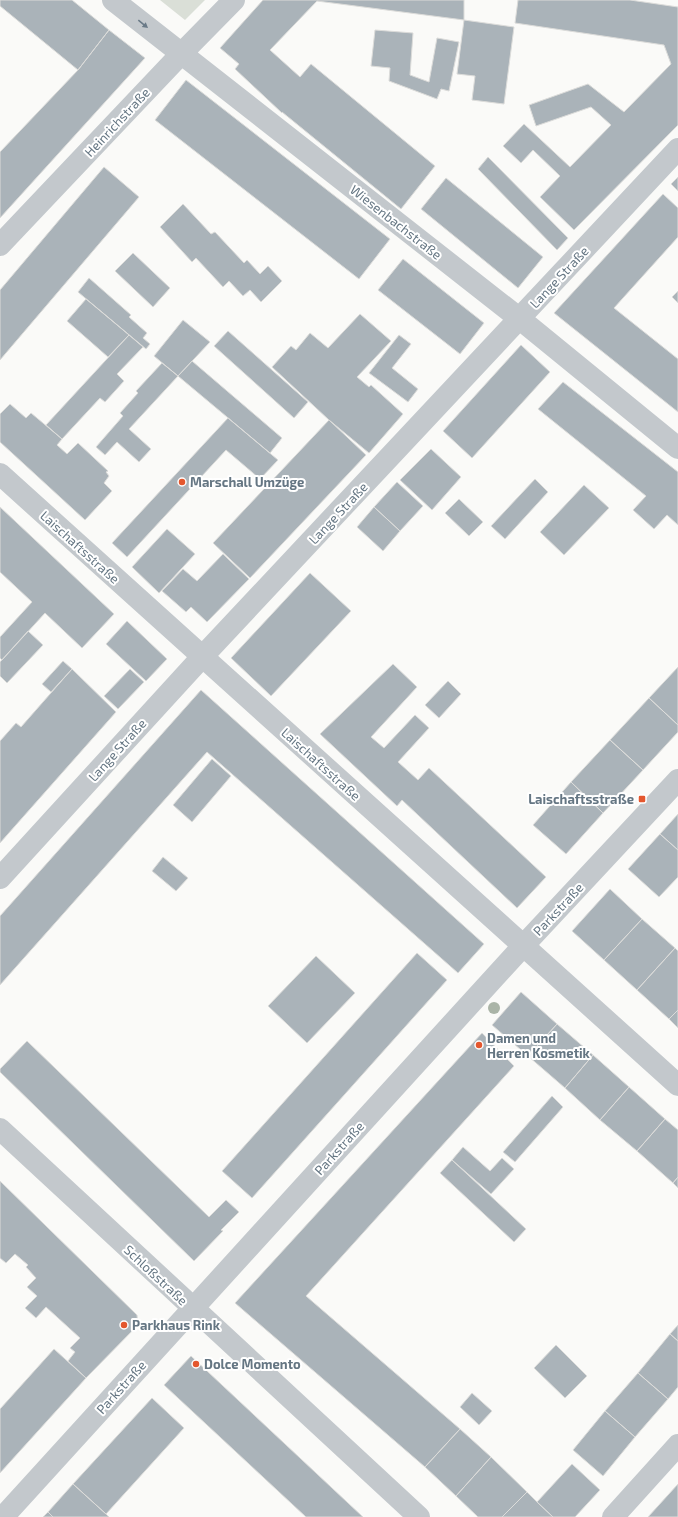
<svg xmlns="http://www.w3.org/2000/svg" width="678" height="1517" font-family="'Exo 2',sans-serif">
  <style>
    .green { fill: #dadfd7 }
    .building { fill: #aab3b9; stroke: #dcdcda }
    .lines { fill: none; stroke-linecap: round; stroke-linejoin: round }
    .minor { stroke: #c3c8cc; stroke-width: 22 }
    .tree { fill: #aab4a7 }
    .oneway { fill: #6a7a87 }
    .poi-dot { fill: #e4572e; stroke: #fff; stroke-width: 1.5 }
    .labels { text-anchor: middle; stroke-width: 4; stroke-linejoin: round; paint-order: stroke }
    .street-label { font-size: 13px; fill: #657683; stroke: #fff }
    .poi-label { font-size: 13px; font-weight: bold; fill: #657683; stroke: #fff; text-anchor: start }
  </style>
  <rect width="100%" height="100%" fill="#fafaf8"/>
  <path class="green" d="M 160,0 L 205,0 L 185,20 Z"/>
  <path class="building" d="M 0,0 L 72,0 L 109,30 L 78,70 L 0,6 Z
    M 263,0 L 464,0 L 464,20 L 317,1 L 270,50 L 300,77 L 311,64 L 435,166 L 401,209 L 282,112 L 282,113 L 235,69 L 239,64 L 220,48 Z
    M 518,0 L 630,0 L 678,7 L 678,125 L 574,230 L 540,197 L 560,176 L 533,150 L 521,163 L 503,146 L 524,124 L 570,167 L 611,125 L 591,107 L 536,126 L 529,105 L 588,84 L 624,112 L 671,64 L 664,45 L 515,23 Z
    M 464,20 L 514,27 L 504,104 L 472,100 L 475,76 L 457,74 Z
    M 109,30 L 145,58 L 0,218 L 0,152 L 78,70 Z
    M 375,30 L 413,33 L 410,75 L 429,82 L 437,38 L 459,42 L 449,91 L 441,89 L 437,99 L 389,81 L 390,68 L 371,66 Z
    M 186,80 L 390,239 L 359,279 L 155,120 Z
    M 488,157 L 568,238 L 557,250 L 478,169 Z
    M 104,167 L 139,197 L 0,360 L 0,290 Z
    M 678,177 L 678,191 L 671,184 Z
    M 446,178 L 543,257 L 518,288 L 421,209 Z
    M 663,194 L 678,208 L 678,237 L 614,308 L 678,359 L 678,412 L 554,313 Z
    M 183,204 L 211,234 L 215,232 L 244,263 L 247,260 L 260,274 L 268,266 L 282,281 L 261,302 L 250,290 L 243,296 L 229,281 L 223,287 L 196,258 L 192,262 L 160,227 Z
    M 133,253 L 170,288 L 153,307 L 115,271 Z
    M 403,259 L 484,323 L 460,354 L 378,290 Z
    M 89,278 L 131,315 L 129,317 L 147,333 L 143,338 L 150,344 L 146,349 L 78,292 Z
    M 678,291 L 678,303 L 672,297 Z
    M 86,299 L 129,335 L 108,357 L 67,321 Z
    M 360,314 L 391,341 L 357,377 L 369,387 L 371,385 L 403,414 L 369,453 L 329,420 L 272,367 L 291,346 L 296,350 L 310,333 L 328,348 Z
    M 183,320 L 210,342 L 178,376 L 154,356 Z
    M 228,331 L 308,402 L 294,418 L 214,346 Z
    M 129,335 L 143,347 L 117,374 L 124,381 L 105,402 L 100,398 L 62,439 L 46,425 Z
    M 399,335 L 411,344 L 392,368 L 418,389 L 408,402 L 369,373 Z
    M 521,345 L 550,372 L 472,458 L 443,431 Z
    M 192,361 L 282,438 L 270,453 L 178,376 Z
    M 162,363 L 178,376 L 129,429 L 151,449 L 139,462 L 117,442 L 105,455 L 96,447 L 123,416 L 120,413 L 138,393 L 136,391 Z
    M 563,382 L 678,472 L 678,525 L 667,515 L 654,529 L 633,510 L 646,496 L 538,409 Z
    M 10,404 L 26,418 L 31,413 L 62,439 L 57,445 L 67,454 L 78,443 L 108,471 L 106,472 L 109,476 L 104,483 L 112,491 L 85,520 L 0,442 L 0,414 Z
    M 228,418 L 278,460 L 260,479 L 226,450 L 127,557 L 112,543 Z
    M 329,420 L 366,455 L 250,578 L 213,543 Z
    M 431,449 L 461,477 L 432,510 L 400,480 Z
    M 535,479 L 548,492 L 505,539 L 491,526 Z
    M 397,482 L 423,506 L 400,531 L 374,507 Z
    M 584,485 L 609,508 L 564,555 L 540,532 Z
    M 459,499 L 483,522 L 469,536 L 445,513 Z
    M 0,507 L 114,614 L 82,648 L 45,613 L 2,660 L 0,658 L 0,637 L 32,602 L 0,572 Z
    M 374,507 L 400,531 L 383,551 L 357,527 Z
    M 167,529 L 195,554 L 159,593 L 132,567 Z
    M 223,554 L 249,579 L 207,622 L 191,607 L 186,612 L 162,591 L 183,569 L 197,581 Z
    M 310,573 L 351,611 L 271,696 L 231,658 Z
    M 127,621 L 167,659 L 146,681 L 106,644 Z
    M 28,631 L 43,645 L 7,683 L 0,676 L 0,662 Z
    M 63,661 L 72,669 L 51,692 L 42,684 Z
    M 393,664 L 417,687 L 371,737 L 384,748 L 415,715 L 429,728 L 398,762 L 418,780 L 429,768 L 546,877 L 517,908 L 402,800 L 397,806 L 320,734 Z
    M 678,667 L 678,725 L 649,698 Z
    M 72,669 L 116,712 L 0,843 L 0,741 L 16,723 L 21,727 Z
    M 130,669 L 144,682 L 118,709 L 104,696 Z
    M 448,681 L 461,694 L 439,718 L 425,705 Z
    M 201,690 L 484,944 L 458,973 L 207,752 L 0,985 L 0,916 Z
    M 649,698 L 678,725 L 678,732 L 643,770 L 610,740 Z
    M 610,740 L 643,770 L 603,813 L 571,782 Z
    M 212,759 L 231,776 L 192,822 L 173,805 Z
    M 571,782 L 603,813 L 566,854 L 533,825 Z
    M 678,814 L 678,850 L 660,834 Z
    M 660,834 L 678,850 L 678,877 L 659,897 L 628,869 Z
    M 163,857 L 188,878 L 176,891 L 152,871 Z
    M 610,889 L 642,919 L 604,960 L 572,931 Z
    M 642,919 L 675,948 L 637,990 L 604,960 Z
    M 675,948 L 678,951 L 678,1010 L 669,1019 L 637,990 Z
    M 417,953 L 447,980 L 252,1198 L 222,1171 Z
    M 316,956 L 355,993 L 307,1043 L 268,1006 Z
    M 521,992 L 557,1024 L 528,1056 L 492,1025 Z
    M 678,1010 L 678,1028 L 669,1019 Z
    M 557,1024 L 593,1055 L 565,1088 L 528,1056 Z
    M 482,1033 L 514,1066 L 306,1296 L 460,1429 L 425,1467 L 235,1303 Z
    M 27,1041 L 209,1217 L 226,1200 L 239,1212 L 221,1230 L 223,1231 L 194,1261 L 0,1072 L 0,1069 Z
    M 593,1055 L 629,1087 L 600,1120 L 565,1088 Z
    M 629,1087 L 665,1119 L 637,1151 L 600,1120 Z
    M 552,1096 L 563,1107 L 515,1162 L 503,1152 Z
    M 665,1119 L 678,1130 L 678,1177 L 673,1183 L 637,1151 Z
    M 463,1147 L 490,1171 L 502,1158 L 514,1169 L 491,1194 L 452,1160 Z
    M 452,1160 L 526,1229 L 514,1242 L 440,1173 Z
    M 678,1177 L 678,1188 L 673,1183 Z
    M 0,1181 L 137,1315 L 138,1325 L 86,1378 L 68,1361 L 75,1352 L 70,1348 L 80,1338 L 46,1307 L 36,1318 L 25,1308 L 37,1296 L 27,1287 L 36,1278 L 26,1267 L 28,1265 L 15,1254 L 6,1263 L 0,1258 Z
    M 678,1325 L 678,1341 L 670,1334 Z
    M 670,1334 L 678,1341 L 678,1387 L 668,1399 L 638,1373 Z
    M 556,1345 L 587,1376 L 565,1398 L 534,1368 Z
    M 54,1349 L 86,1378 L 0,1473 L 0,1409 Z
    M 191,1356 L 363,1517 L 306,1517 L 164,1385 Z
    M 638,1373 L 668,1399 L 635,1437 L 605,1411 Z
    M 472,1393 L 492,1411 L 479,1425 L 460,1407 Z
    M 152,1398 L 184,1428 L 106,1514 L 73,1484 Z
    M 605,1411 L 635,1437 L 603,1476 L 573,1450 Z
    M 460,1429 L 491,1457 L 456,1496 L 425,1467 Z
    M 491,1457 L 527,1492 L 502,1517 L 478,1517 L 456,1496 Z
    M 572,1464 L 600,1490 L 575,1517 L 553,1517 L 537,1502 Z
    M 73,1484 L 106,1514 L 109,1517 L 53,1517 L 48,1512 Z
    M 678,1484 L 678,1517 L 648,1517 Z
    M 527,1492 L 537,1502 L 553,1517 L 502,1517 Z
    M 48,1512 L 53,1517 L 43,1517 Z"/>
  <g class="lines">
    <path class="minor" d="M 113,0 L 520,319 L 678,448
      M 0,245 L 181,54 L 234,0
      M 0,474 L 678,1085
      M 0,878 L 202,657 L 678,149
      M 0,1129 L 419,1517
      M 3,1517 L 523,946 L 678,780
      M 613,1517 L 678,1445"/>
  </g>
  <circle class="tree" cx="494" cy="1008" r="6"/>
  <defs><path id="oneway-solid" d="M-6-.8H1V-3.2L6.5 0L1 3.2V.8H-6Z"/></defs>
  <use class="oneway" href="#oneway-solid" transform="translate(143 24) rotate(39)"/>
  <g class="poi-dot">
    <circle cx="182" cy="482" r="4"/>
    <rect x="638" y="795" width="8" height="8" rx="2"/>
    <circle cx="479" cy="1045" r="4"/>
    <circle cx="124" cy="1325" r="4"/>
    <circle cx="196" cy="1364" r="4"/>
  </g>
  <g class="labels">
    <g class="street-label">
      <text transform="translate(117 122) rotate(-47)" y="5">Heinrichstraße</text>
      <text transform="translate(396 222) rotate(38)" y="5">Wiesenbachstraße</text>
      <text transform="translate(559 277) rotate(-47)" y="5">Lange Straße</text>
      <text transform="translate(338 513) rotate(-47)" y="5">Lange Straße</text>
      <text transform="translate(80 547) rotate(42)" y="5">Laischaftsstraße</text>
      <text transform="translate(117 750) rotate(-48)" y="5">Lange Straße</text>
      <text transform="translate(321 764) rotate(42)" y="5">Laischaftsstraße</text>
      <text transform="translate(558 909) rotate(-47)" y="5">Parkstraße</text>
      <text transform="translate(339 1148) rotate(-48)" y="5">Parkstraße</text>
      <text transform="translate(156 1275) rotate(43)" y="5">Schloßstraße</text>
      <text transform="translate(121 1387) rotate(-48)" y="5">Parkstraße</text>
    </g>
    <g class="poi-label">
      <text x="190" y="487">Marschall Umzüge</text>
      <text x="634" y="804" text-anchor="end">Laischaftsstraße</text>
      <text x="487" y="1043">Damen und<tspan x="487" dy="15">Herren Kosmetik</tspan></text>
      <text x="132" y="1330">Parkhaus Rink</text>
      <text x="204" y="1369">Dolce Momento</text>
    </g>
  </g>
</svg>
